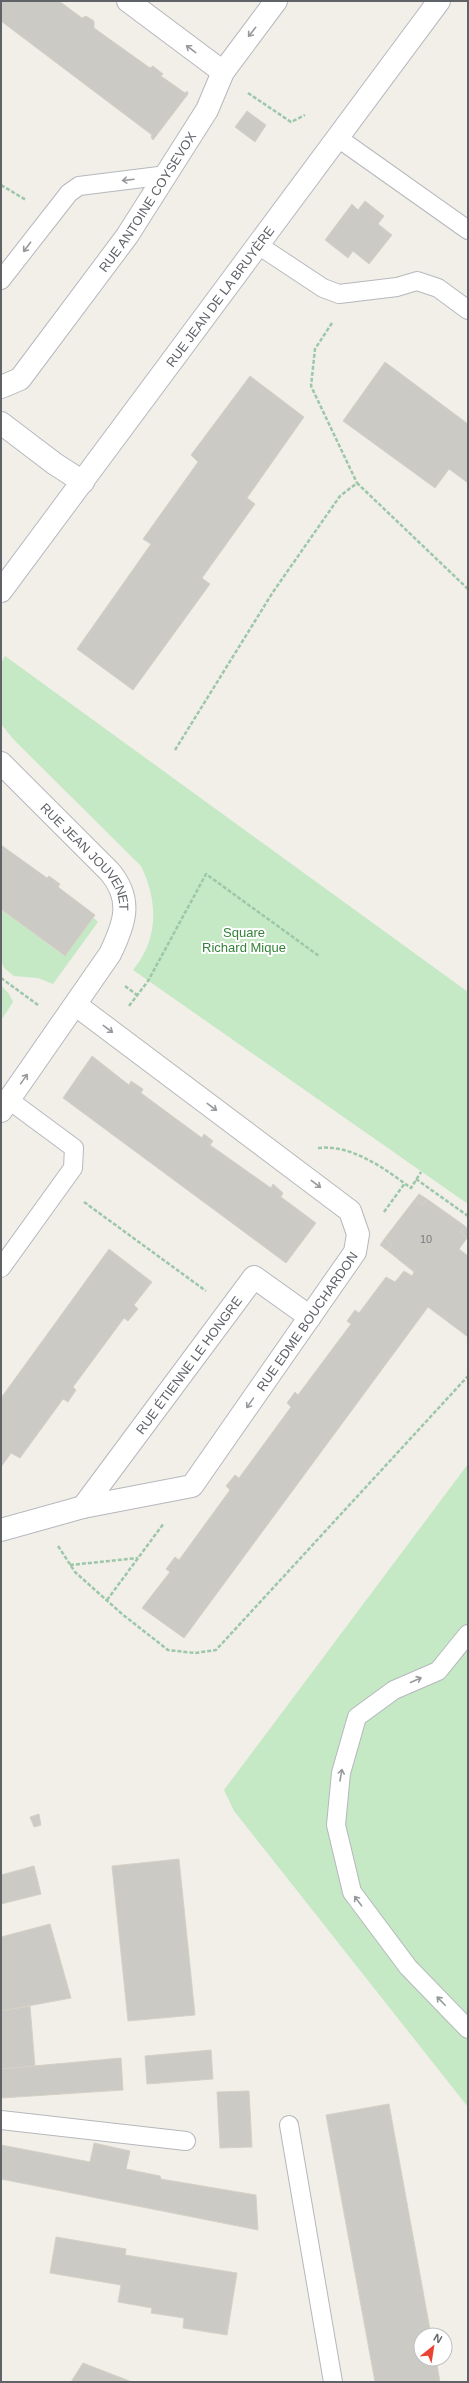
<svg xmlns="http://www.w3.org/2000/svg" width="469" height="2383" font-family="Helvetica,sans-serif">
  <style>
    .green { fill: #c5e8c5 }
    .building { fill: #cccac5; stroke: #d6d1c6 }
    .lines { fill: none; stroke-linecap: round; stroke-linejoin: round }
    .lane-casing { stroke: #b5b8bc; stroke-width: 20 }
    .street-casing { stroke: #b5b8bc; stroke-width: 24 }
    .secondary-casing { stroke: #b6babf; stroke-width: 24 }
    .path { stroke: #9cc7a9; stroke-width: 2.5; stroke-dasharray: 4 2; stroke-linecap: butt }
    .lane { stroke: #fff; stroke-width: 18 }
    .street { stroke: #fff; stroke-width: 22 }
    .secondary { stroke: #fff; stroke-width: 22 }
    .oneway { stroke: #979a9d }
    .labels { text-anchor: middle; stroke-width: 4; stroke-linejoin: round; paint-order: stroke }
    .number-label { font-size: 11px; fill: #7a7d7f }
    .street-label { font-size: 13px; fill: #5f6368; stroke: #fff }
    .park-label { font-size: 13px; fill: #348238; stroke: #fff }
  </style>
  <rect width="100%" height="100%" fill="#f1efe8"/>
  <path class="green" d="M 5,656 L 468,992 L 468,1204 L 133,970 C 159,939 158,901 141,866 L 14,740 L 1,724 L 1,663 Z
    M 1,909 L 64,956 L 93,917 L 98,922 L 53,984 L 38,978 L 14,976 L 4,968 L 1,960 Z
    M 1,985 L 9,994 L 13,1002 L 2,1019 Z
    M 468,1464 L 468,2107 L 234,1811 L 224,1790 Z"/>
  <path class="building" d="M 1,1 L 59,1 L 82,18 L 86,16 L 94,21 L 94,28 L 150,68 L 153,66 L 163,74 L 161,76 L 185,93 L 187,91 L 188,94 L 153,140 L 151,137 L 152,135 L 1,21 Z
    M 247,111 L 266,125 L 255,142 L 235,127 Z
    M 365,201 L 384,216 L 378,224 L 392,235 L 369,264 L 353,251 L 348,258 L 325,240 L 352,204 L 358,210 Z
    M 385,362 L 468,424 L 468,483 L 449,469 L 435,488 L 343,421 Z
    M 250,376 L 304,417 L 247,498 L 255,504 L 202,578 L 210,584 L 133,690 L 77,649 L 151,544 L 143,539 L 198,462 L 191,455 Z
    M 1,845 L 47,878 L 49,876 L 60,884 L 58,887 L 95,915 L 65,956 L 1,909 Z
    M 92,1056 L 129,1085 L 131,1081 L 143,1089 L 141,1093 L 202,1138 L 204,1134 L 213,1141 L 210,1145 L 271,1188 L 273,1184 L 283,1193 L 281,1197 L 316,1223 L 286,1263 L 63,1098 Z
    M 419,1194 L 427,1199 L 422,1205 L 415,1199 Z
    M 415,1199 L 422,1205 L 427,1199 L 465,1226 L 460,1233 L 467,1238 L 459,1249 L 468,1256 L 468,1337 L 428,1307 L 184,1638 L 142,1608 L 170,1572 L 166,1569 L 175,1557 L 179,1560 L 230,1490 L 226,1486 L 235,1475 L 239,1478 L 291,1407 L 287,1403 L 295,1392 L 298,1395 L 351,1324 L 347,1321 L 355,1310 L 359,1313 L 386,1277 L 395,1282 L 404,1271 L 412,1276 L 414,1272 L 388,1251 L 392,1244 L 385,1238 Z
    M 465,1226 L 468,1229 L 467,1238 L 460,1233 Z
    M 385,1238 L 392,1244 L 388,1251 L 380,1245 Z
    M 109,1249 L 152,1282 L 134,1305 L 138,1309 L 128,1321 L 124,1318 L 73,1387 L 76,1390 L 68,1402 L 63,1399 L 20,1458 L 11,1453 L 1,1467 L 1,1398 Z
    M 39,1814 L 41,1825 L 34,1827 L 30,1817 Z
    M 179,1859 L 195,2015 L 128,2021 L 112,1866 Z
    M 34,1866 L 41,1894 L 1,1904 L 1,1875 Z
    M 50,1924 L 71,1998 L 1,2011 L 1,1937 Z
    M 30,2006 L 35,2066 L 1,2069 L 1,2011 Z
    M 211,2050 L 213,2079 L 147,2084 L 145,2056 Z
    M 121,2058 L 123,2090 L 1,2098 L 1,2069 Z
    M 249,2091 L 252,2147 L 220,2148 L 217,2092 Z
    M 389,2104 L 431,2335 L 421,2335 L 421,2359 L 436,2359 L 440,2382 L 375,2382 L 326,2115 Z
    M 94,2143 L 130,2151 L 126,2169 L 160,2176 L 161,2179 L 256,2195 L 258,2230 L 1,2179 L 1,2145 L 90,2162 Z
    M 56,2237 L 126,2249 L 125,2255 L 237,2273 L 227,2335 L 183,2328 L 184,2318 L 151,2313 L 152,2308 L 118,2302 L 121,2285 L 50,2273 Z
    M 83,2363 L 132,2382 L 71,2382 Z"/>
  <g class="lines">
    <defs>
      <path id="lane" d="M 338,138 L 468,230
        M 258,245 L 323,288 L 339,294 L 397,287 L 417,281 L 438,288 L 468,310
        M 1,280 L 69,193 L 79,186 L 167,175
        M 1,1268 L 73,1168 L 74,1148 L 9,1100
        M 468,1634 L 438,1671 L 394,1690 L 357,1717 L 341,1773 L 336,1825 L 352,1892 L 408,1967 L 468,2029
        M 1,2120 L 186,2141
        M 289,2125 L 333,2382"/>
      <g id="street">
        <path d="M 128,1 L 223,72"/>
        <path id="s1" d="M 1,387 L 20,379 L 127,236 L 207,110 L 223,72 L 276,1"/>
        <path d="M 1,423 L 55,464 L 83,482"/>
        <path id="s2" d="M 1,763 L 110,872 C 133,900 125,923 110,954 L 1,1111"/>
        <path id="s3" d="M 83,1507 L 254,1277 L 310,1317"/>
        <path id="s4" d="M 1,1530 L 83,1507 L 192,1486 L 355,1252 L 358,1234 L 350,1211 L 76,1005"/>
      </g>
      <g id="secondary">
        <path id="s5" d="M 1,591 L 439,1"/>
      </g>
    </defs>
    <use href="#lane" class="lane-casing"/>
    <use href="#street" class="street-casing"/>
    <use href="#secondary" class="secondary-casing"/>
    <path class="path" d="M 248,93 L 291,122 L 305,115
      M 1,185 L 26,200
      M 332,323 L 315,349 L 311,386 L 357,483
      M 175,750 L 273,592 L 340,496 L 357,483 L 468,589
      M 1,978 L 38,1005
      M 125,986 L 137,995
      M 129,1006 L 148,981 L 206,874 L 319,956
      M 318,1148 C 352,1144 385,1169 411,1188 L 421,1172
      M 416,1179 L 468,1216
      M 84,1202 L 206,1291
      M 384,1212 L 405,1183
      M 58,1546 L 75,1572 L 122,1614 L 168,1650 L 195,1653 L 216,1650 L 468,1376
      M 70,1565 L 138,1558
      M 107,1600 L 164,1523"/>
    <use href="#lane" class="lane"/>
    <use href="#street" class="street"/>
    <use href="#secondary" class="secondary"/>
  </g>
  <defs><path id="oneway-shaft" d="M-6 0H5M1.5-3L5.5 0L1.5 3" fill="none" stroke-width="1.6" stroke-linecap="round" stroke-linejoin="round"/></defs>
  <g class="oneway">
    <use href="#oneway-shaft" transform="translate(252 32) rotate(128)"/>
    <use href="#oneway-shaft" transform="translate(191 49) rotate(-143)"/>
    <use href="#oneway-shaft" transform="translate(128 180) rotate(173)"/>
    <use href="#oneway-shaft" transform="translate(27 247) rotate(127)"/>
    <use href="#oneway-shaft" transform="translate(108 1029) rotate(37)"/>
    <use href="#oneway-shaft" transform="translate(24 1079) rotate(-55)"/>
    <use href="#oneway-shaft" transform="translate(212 1107) rotate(37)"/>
    <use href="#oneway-shaft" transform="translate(316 1184) rotate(37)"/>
    <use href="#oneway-shaft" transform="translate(250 1403) rotate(125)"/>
    <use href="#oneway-shaft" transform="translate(416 1680) rotate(-24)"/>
    <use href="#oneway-shaft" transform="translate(341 1775) rotate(-80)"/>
    <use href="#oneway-shaft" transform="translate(358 1901) rotate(-127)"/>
    <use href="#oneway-shaft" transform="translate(441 2001) rotate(-134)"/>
  </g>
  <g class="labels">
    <g class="number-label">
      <text x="426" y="1243">10</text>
    </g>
    <g class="street-label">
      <text dy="5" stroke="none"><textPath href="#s1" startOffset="239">RUE ANTOINE COYSEVOX</textPath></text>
      <text dy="5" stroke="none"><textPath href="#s5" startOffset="367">RUE JEAN DE LA BRUYÈRE</textPath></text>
      <text dy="5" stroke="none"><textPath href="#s2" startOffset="128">RUE JEAN JOUVENET</textPath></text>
      <text dy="5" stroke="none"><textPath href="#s4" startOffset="397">RUE EDME BOUCHARDON</textPath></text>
      <text dy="5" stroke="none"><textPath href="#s3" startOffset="177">RUE ÉTIENNE LE HONGRE</textPath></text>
    </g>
    <g class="park-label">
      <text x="244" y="937">Square<tspan x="244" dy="15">Richard Mique</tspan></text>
    </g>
  </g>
  <rect width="469" height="2383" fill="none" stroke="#5f6368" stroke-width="4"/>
  <g transform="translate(433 2347) rotate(30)"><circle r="19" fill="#ffffff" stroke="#bfc1c3"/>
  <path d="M0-3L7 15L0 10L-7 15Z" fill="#ea4335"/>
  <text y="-6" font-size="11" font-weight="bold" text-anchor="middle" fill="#5f6368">N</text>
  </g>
</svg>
